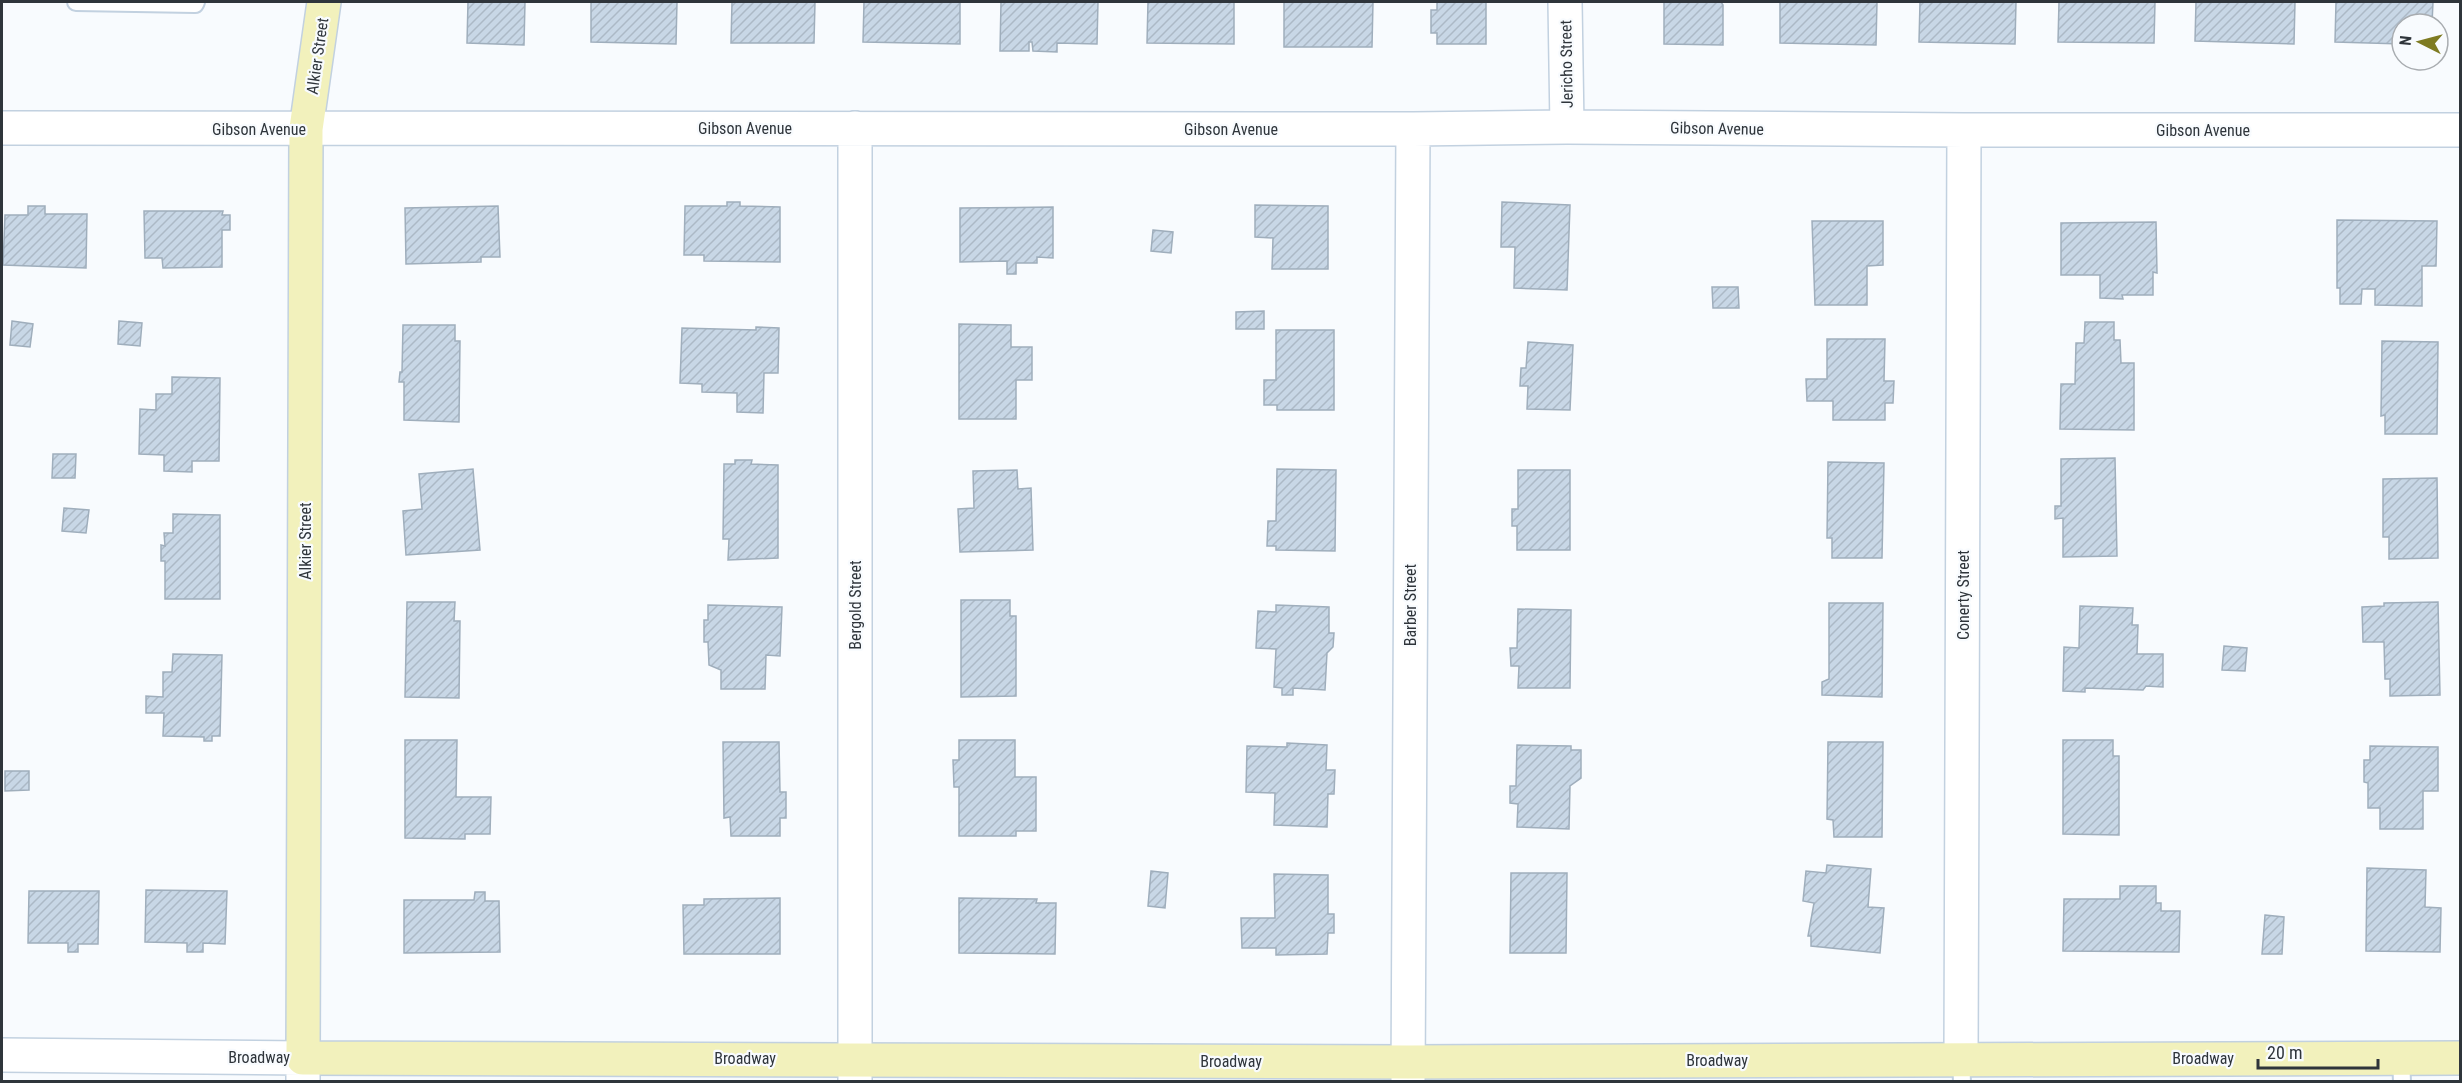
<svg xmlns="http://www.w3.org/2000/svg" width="2462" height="1083" font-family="'Roboto Condensed',sans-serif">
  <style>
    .building { fill: url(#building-hatch); stroke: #9faebc; stroke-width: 1.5 }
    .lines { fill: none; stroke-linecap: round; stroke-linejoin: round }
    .lane-casing { stroke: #c2d1e0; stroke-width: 20 }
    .street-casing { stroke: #c2d1e0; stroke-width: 36 }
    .secondary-casing { stroke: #c2d1e0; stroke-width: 36 }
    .lane { stroke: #fff; stroke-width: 16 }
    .street { stroke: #fff; stroke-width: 33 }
    .secondary { stroke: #f2f1bc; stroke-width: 33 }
    .labels { text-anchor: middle; stroke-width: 4.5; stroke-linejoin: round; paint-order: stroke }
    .street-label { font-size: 16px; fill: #2f353b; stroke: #f8fbfe }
  </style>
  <defs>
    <pattern id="building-hatch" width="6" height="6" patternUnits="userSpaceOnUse" patternTransform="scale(1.5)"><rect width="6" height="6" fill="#c8d7e6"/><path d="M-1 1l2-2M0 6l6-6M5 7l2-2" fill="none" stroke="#acb9c6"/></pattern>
  </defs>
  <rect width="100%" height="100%" fill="#f8fbfe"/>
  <path class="building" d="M 468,2 L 525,2 L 524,45 L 467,43 Z
    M 591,2 L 677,2 L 676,44 L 591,42 Z
    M 732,2 L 815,2 L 814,43 L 731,43 Z
    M 864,2 L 960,2 L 960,44 L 863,42 Z
    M 1001,2 L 1098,2 L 1097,44 L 1057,43 L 1057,52 L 1033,51 L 1032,42 L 1029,42 L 1029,51 L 1000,51 Z
    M 1148,2 L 1234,2 L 1234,44 L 1147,43 Z
    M 1284,2 L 1373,2 L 1372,47 L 1284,47 Z
    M 1437,2 L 1486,2 L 1486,44 L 1437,44 L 1437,33 L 1431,33 L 1431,10 L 1437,10 Z
    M 1664,2 L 1721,2 L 1723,5 L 1723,45 L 1664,44 Z
    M 1780,2 L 1877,2 L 1876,45 L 1780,43 Z
    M 1920,2 L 2016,2 L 2015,44 L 1919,42 Z
    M 2059,2 L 2155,2 L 2154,43 L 2058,42 Z
    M 2196,2 L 2295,2 L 2294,44 L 2195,41 Z
    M 2336,2 L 2433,2 L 2432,24 L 2402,24 L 2402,44 L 2335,42 Z
    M 727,202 L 740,202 L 740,206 L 780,207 L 780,262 L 704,261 L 704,255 L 684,255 L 685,206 L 727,206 Z
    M 1502,202 L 1570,205 L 1567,290 L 1514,288 L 1515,247 L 1501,247 Z
    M 1255,205 L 1328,206 L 1328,269 L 1272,269 L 1273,238 L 1255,237 Z
    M 28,206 L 45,206 L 45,214 L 87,214 L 86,268 L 3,265 L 5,215 L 28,215 Z
    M 498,206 L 500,257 L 481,257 L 481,262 L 406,264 L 405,208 Z
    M 1053,207 L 1053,258 L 1037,257 L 1037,263 L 1016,263 L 1016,274 L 1007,274 L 1007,261 L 960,262 L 960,208 Z
    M 144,211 L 223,211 L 222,215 L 230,215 L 230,230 L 222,230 L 222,267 L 163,268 L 162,258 L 145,258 Z
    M 2337,220 L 2437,221 L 2436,266 L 2422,266 L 2422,306 L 2375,305 L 2375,289 L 2362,289 L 2361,304 L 2340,304 L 2340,288 L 2337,288 Z
    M 1812,221 L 1883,221 L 1883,265 L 1867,266 L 1867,305 L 1815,305 Z
    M 2156,222 L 2157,273 L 2153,272 L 2153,295 L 2122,295 L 2123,299 L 2100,298 L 2100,275 L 2061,275 L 2061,223 Z
    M 1153,230 L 1173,232 L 1171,253 L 1151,251 Z
    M 1712,287 L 1738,287 L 1739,308 L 1713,308 Z
    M 1264,311 L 1264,329 L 1236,329 L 1236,312 Z
    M 12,321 L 33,324 L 30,347 L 10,345 Z
    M 119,321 L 142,323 L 140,346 L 118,344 Z
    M 2085,322 L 2114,322 L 2114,340 L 2120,340 L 2121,363 L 2134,363 L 2134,430 L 2060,429 L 2061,384 L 2075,384 L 2076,343 L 2084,343 Z
    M 959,324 L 1011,325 L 1011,347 L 1032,347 L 1032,380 L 1016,380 L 1016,419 L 959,419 Z
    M 403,325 L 455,325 L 455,341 L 460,341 L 459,422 L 404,420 L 404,382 L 399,382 L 400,372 L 402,372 Z
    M 756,327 L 779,328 L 778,373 L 764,373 L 763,413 L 737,412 L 737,393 L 702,392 L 702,384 L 680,383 L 682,328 L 756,330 Z
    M 1276,330 L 1334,330 L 1334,410 L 1277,410 L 1277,405 L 1264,405 L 1264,380 L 1276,380 Z
    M 1827,339 L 1885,339 L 1884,381 L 1894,381 L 1893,403 L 1885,403 L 1885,420 L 1833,420 L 1833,401 L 1807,401 L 1806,379 L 1827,379 Z
    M 2382,341 L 2438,342 L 2437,434 L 2385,434 L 2385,415 L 2381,416 Z
    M 1528,342 L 1573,345 L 1570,410 L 1527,409 L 1528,386 L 1520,386 L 1521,368 L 1526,368 Z
    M 172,377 L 220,378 L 219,461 L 192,461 L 192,472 L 164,471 L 164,455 L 139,454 L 140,409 L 156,410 L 156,394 L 172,394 Z
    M 53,454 L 76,454 L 75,478 L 52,478 Z
    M 2115,458 L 2117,556 L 2063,557 L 2063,518 L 2055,519 L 2055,506 L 2061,506 L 2061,459 Z
    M 735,460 L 752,460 L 751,464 L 778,465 L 778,558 L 728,560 L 729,539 L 723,539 L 724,464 L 735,464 Z
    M 1828,462 L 1884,463 L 1882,558 L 1832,558 L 1832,538 L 1827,538 Z
    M 473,469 L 480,550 L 406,555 L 403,511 L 422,509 L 419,474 Z
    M 1277,469 L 1336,470 L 1335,551 L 1276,550 L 1276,546 L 1267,546 L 1268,521 L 1276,521 Z
    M 1017,470 L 1018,489 L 1031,488 L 1033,550 L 960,552 L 958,509 L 974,508 L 973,471 Z
    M 1518,470 L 1570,470 L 1570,550 L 1517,550 L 1517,526 L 1512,526 L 1512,509 L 1518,509 Z
    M 2437,478 L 2438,558 L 2389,559 L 2389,537 L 2383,537 L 2383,479 Z
    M 64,508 L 89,510 L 86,533 L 62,531 Z
    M 173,514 L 220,515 L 220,599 L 165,599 L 165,561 L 161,561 L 161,545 L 165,546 L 164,533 L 173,533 Z
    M 961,600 L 1010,600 L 1010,616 L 1016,616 L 1016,696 L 961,697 Z
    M 407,602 L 455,602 L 454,621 L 460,621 L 459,698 L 405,697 Z
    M 2438,602 L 2440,695 L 2390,696 L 2390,679 L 2385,679 L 2384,642 L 2363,642 L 2362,607 L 2384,606 L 2384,603 Z
    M 1829,603 L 1883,603 L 1882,697 L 1822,695 L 1822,682 L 1829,679 Z
    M 708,605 L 782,607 L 780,656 L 766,655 L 765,689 L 721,689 L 721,670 L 709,665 L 708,642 L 704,642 L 704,620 L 708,620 Z
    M 1276,605 L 1329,607 L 1329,633 L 1334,633 L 1333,647 L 1327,653 L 1325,690 L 1293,688 L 1293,695 L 1282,695 L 1282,688 L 1274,687 L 1276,649 L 1256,648 L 1258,611 L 1276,612 Z
    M 2080,606 L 2133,608 L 2132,625 L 2138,625 L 2137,654 L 2163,654 L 2163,687 L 2146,686 L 2143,690 L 2085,688 L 2085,692 L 2063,691 L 2064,647 L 2079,648 Z
    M 1518,609 L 1571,610 L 1570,688 L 1518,688 L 1519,666 L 1511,666 L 1510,648 L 1517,648 Z
    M 2224,646 L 2247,648 L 2245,671 L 2222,670 Z
    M 173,654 L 222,655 L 220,736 L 212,736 L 212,741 L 204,741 L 204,737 L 163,736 L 164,713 L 146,713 L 146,696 L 163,697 L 163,672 L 172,672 Z
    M 405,740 L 457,740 L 456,797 L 491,797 L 490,834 L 465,834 L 465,839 L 405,838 Z
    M 959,740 L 1015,740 L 1015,777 L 1036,777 L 1036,831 L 1016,831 L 1016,836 L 959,836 L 959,787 L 954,787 L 953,760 L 959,760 Z
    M 2063,740 L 2113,740 L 2113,756 L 2119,756 L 2119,835 L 2063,834 Z
    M 723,742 L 779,742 L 780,792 L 786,792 L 786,818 L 780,818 L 780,836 L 731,836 L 730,817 L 724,818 Z
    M 1828,742 L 1883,742 L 1882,837 L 1834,837 L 1833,820 L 1827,819 Z
    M 1287,743 L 1327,745 L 1326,770 L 1335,770 L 1334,794 L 1328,794 L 1327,827 L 1274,825 L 1275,793 L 1246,792 L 1247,746 L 1287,747 Z
    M 1517,745 L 1571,746 L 1571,750 L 1581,750 L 1581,778 L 1570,786 L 1569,829 L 1517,827 L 1518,804 L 1510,803 L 1510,786 L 1516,786 Z
    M 2370,746 L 2438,747 L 2438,791 L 2423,791 L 2423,829 L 2380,829 L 2380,808 L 2368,808 L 2368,783 L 2364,782 L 2364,760 L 2370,760 Z
    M 5,771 L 29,771 L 29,790 L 5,791 Z
    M 1827,865 L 1871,869 L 1868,907 L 1884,908 L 1880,953 L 1811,946 L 1811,936 L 1808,936 L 1814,903 L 1803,901 L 1806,871 L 1826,873 Z
    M 2367,868 L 2426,870 L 2425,907 L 2441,908 L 2440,952 L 2366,951 Z
    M 1151,871 L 1168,873 L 1165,908 L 1148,906 Z
    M 1511,873 L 1567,873 L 1566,953 L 1510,953 Z
    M 1274,874 L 1328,875 L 1328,914 L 1334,914 L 1334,933 L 1328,933 L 1327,954 L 1276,955 L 1276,948 L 1242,948 L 1241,918 L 1275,918 Z
    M 2120,886 L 2156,886 L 2156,903 L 2161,903 L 2161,911 L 2180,911 L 2179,952 L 2063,951 L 2064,899 L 2120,899 Z
    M 146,890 L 227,891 L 225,944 L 203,943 L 203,952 L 187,952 L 187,943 L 145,942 Z
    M 29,891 L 99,891 L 98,944 L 78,944 L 78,952 L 68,952 L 68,943 L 28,943 Z
    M 475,892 L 485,892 L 485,901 L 499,901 L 500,952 L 404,953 L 404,900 L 474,900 Z
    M 780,898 L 780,954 L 684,954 L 683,905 L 704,905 L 704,899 Z
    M 959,898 L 1037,899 L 1036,903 L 1056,903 L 1055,954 L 959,953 Z
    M 2265,915 L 2284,917 L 2282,954 L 2262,954 Z"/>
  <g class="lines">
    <defs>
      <path id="lane" d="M 76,2 L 195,4 L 196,2
        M 2401,1057 L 2402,1082
        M 1961,1059 L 1962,1082"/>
      <path id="street" d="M 1565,2 L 1567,127
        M 2,128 L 1413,129 L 1567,127 L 1964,130 L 2460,130
        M 2,1055 L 303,1058 L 303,1082
        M 1961,1059 L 1964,130
        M 855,1082 L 855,128
        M 1408,1082 L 1413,129"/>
      <path id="secondary" d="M 324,2 L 306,129 L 303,1058 L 1408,1062 L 2460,1058"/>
    </defs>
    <use href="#lane" class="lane-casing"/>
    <use href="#street" class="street-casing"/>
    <use href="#secondary" class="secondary-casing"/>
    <use href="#lane" class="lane"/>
    <use href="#street" class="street"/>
    <use href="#secondary" class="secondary"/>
  </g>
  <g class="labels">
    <g class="street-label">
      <text transform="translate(317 56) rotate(-82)" y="6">Alkier Street</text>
      <text transform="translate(1566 64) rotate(-91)" y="6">Jericho Street</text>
      <text x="745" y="134">Gibson Avenue</text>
      <text transform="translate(1717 128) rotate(1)" y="6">Gibson Avenue</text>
      <text x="259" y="135">Gibson Avenue</text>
      <text x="1231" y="135">Gibson Avenue</text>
      <text x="2203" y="136">Gibson Avenue</text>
      <text transform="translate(305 541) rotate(-90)" y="6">Alkier Street</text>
      <text transform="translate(1963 595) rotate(-90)" y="6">Conerty Street</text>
      <text transform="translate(855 605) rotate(-90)" y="6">Bergold Street</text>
      <text transform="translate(1410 605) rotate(-90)" y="6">Barber Street</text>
      <text x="259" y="1063">Broadway</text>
      <text x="745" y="1064">Broadway</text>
      <text x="2203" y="1064">Broadway</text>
      <text x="1717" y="1066">Broadway</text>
      <text x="1231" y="1067">Broadway</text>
    </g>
  </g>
  <rect width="2462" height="1083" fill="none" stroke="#2f353b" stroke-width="6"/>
  <g transform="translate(2420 42) rotate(276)"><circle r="28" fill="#f8fbfe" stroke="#a8acb0" stroke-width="1.5"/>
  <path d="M0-4.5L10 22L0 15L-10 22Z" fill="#7e7b22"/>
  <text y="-9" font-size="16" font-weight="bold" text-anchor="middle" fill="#2f353b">N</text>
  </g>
  <path d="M2258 1059v9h120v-9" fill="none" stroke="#2f353b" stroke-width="3"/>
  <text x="2267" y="1059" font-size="18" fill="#2f353b" stroke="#f8fbfe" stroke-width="4.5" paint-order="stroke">20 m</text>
</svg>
